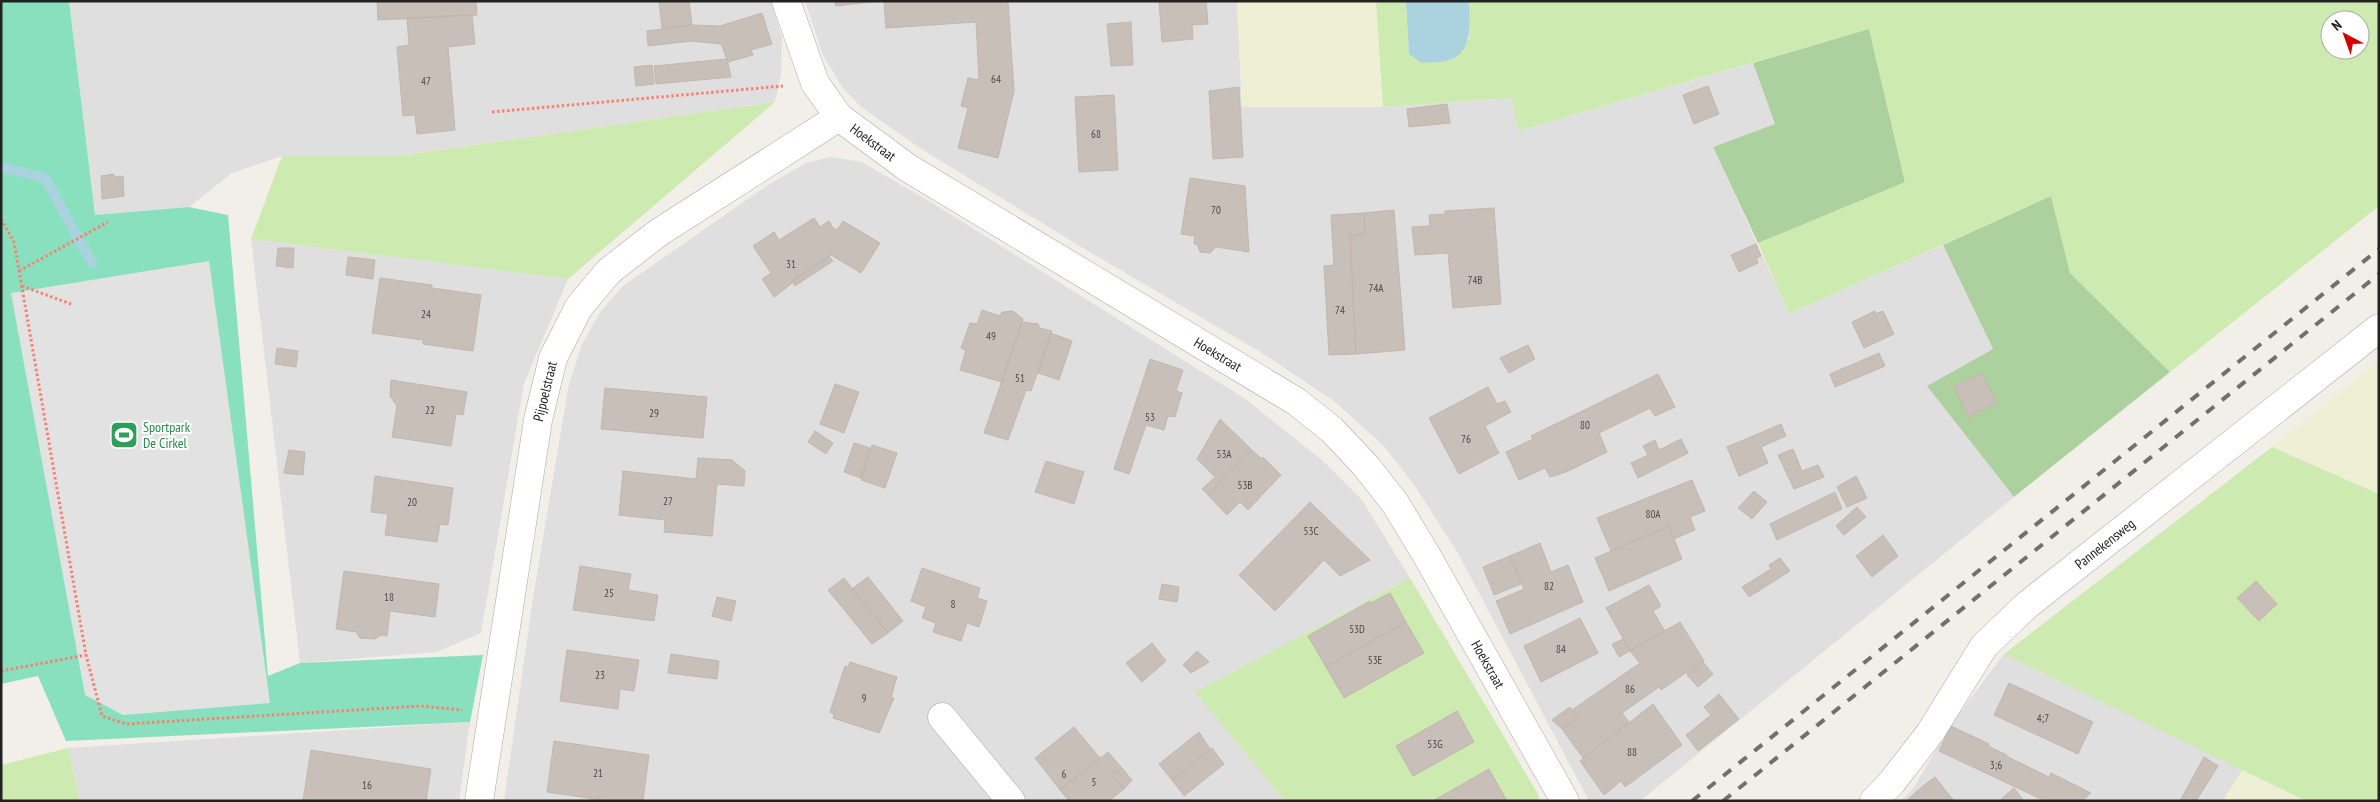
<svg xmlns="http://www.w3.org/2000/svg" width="2380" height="802" font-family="'PT Sans Narrow',sans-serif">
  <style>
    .residential { fill: #e0dfdf }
    .farmland { fill: #eef0d5 }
    .grass { fill: #cdebb0; fill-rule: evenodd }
    .forest { fill: #add19e }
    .pitch { fill: #88e0be }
    .parking { fill: #e2e2e2 }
    .water { fill: #aad3df }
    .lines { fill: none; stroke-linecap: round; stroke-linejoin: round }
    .stream { stroke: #aad3df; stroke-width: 10 }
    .building { fill: #c7bfb8; stroke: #c4b6ab }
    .minor-casing { stroke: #a9a9a9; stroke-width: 29 }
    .path { stroke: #fa8072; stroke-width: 3; stroke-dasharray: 2.5 2.5; stroke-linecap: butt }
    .minor { stroke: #fff; stroke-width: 28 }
    .rail { stroke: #707070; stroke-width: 4; stroke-dasharray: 10 10; stroke-linecap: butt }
    .labels { text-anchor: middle; stroke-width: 4; stroke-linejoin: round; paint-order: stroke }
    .number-label { font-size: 11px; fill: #4b4948 }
    .street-label { font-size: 14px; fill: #222; stroke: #fff }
    .leisure-label { font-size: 14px; fill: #27864d; stroke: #fff; text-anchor: start }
  </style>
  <rect width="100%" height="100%" fill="#f2efe9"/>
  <path class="residential" d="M 69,1 L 771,1 L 782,38 L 781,74 L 775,102 L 398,156 L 282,156 L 232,173 L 189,207 L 95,215 Z
    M 805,1 L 1237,1 L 1242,107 L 1383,107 L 1513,98 L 1518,131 L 1753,63 L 1775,124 L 1713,147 L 1789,314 L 1943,245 L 1993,349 L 1928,386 L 2014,497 L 1640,801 L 1589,801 L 1459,555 L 1415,486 L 1383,445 L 1335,402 L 1262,353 L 1083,248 L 923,150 L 861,107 L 842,87 L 823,55 Z
    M 831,157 L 862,162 L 934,204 L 1244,398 L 1322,460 L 1362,500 L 1410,578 L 1196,692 L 1285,801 L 504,801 L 533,598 L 569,384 L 582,344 L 601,311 L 623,286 L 768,185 L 806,163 Z
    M 251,239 L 568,279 L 524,384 L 481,633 L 437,652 L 300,663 Z
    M 2004,654 L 2243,769 L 2223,801 L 1900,801 L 1913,789 L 1950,726 Z
    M 470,722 L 459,801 L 80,801 L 68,748 Z"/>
  <path class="farmland" d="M 1237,1 L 1376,1 L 1383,107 L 1242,107 Z
    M 2379,361 L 2379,494 L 2272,447 Z
    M 2243,769 L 2306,801 L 2223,801 Z"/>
  <path class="grass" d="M 1376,1 L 1406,1 L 1409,54 L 1421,63 L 1451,60 L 1469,39 L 1469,1 L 2379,1 L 2379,206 L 2170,372 L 2070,273 L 2051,196 L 1789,314 L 1758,243 L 1905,181 L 1869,29 L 1518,131 L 1512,98 L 1383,107 ZM 2330,20 L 2360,20 L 2360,50 L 2330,50 Z
    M 775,102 L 568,279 L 251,239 L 282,156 L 398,156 Z
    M 2272,447 L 2379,494 L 2379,801 L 2306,801 L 2004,654 Z
    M 1410,578 L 1538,794 L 1539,801 L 1285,801 L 1195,692 Z
    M 68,748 L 80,801 L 1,801 L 1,765 Z"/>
  <path class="forest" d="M 1869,29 L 1905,182 L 1758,243 L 1713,147 L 1775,124 L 1753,63 Z
    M 2051,196 L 2070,273 L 2170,372 L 2014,497 L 1927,386 L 1993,349 L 1943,245 Z"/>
  <path class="pitch" d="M 1,1 L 69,1 L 95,215 L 189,207 L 228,215 L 268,676 L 300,663 L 483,655 L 470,722 L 66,741 L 38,676 L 1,684 Z"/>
  <path class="parking" d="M 209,261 L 270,703 L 123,715 L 85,695 L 11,293 Z"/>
  <path class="water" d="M 1406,1 L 1469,1 C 1469,21 1474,49 1452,59 C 1444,63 1430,62 1421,63 L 1409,54 Z"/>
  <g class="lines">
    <path class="stream" d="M 1,167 L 45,178 L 92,263"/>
  </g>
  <path class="building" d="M 377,1 L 476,1 L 477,15 L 378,20 Z
    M 659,1 L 689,1 L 692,25 L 662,28 Z
    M 835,1 L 878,1 L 836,6 Z
    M 884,1 L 1008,1 L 1014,91 L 998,158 L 958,148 L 968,108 L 961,106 L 968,78 L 979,80 L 976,22 L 886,28 Z
    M 1159,1 L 1206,1 L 1208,24 L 1192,25 L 1193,39 L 1162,42 Z
    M 762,13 L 772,44 L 751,50 L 753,55 L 728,62 L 721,44 L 692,41 L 648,46 L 647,31 L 692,25 L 720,26 Z
    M 472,15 L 475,44 L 448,47 L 455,130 L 417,134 L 415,115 L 403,116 L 397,47 L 409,45 L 407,18 Z
    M 1131,22 L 1133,65 L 1111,66 L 1107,24 Z
    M 727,59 L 731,77 L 656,84 L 654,66 Z
    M 652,65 L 654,84 L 636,86 L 634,67 Z
    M 1708,86 L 1719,114 L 1694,124 L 1683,95 Z
    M 1239,87 L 1243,157 L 1213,159 L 1209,91 Z
    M 1114,95 L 1118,170 L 1079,172 L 1075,97 Z
    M 1447,104 L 1450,123 L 1409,127 L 1407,109 Z
    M 114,174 L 114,177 L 123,176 L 124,196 L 102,199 L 101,176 Z
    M 1190,178 L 1245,186 L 1249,252 L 1216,247 L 1210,253 L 1200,252 L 1197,244 L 1194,244 L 1195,236 L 1181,234 Z
    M 1494,208 L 1501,304 L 1453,308 L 1448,253 L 1415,255 L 1412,227 L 1430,226 L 1429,215 L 1445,214 L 1445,211 Z
    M 1394,210 L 1405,350 L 1356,354 L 1350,236 L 1365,234 L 1364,213 Z
    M 1364,213 L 1365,234 L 1350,236 L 1356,354 L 1329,355 L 1324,266 L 1334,265 L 1331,215 Z
    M 814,218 L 820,227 L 829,221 L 832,227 L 837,230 L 843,221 L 880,243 L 861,273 L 831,255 L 792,281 L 791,284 L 774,297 L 762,279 L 771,273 L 753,246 L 774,232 L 779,240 Z
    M 1756,244 L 1761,256 L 1756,258 L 1758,263 L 1739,272 L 1731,255 Z
    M 278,248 L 294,248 L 293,268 L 276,266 Z
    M 829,256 L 833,261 L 795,286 L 792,281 Z
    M 348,257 L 375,260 L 373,279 L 346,275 Z
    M 380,278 L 432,285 L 432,288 L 481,295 L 473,351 L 423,344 L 423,340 L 372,333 Z
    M 982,310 L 1000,316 L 1002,312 L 1013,311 L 1023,319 L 1002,382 L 960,370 L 966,350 L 961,348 L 970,323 L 977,324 Z
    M 1875,311 L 1876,314 L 1883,311 L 1894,334 L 1864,348 L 1852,322 Z
    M 1022,322 L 1038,324 L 1040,328 L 1052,331 L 1031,391 L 1026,390 L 1008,440 L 984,433 Z
    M 1051,333 L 1072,341 L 1059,380 L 1038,373 Z
    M 1528,345 L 1535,359 L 1509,373 L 1500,358 Z
    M 277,348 L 298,351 L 296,367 L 275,364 Z
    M 1879,353 L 1885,366 L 1835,387 L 1830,374 Z
    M 1150,359 L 1183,370 L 1176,391 L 1182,393 L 1175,417 L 1168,416 L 1164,430 L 1146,425 L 1129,474 L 1114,469 Z
    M 1982,373 L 1997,403 L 1968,417 L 1954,386 Z
    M 1658,374 L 1675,407 L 1655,416 L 1650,408 L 1599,433 L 1607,452 L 1566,472 L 1550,477 L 1545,468 L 1519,480 L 1506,452 L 1533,439 L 1531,436 Z
    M 391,380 L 467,392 L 463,415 L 456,414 L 451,446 L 392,437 L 397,406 L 390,396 Z
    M 835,384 L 859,392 L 844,433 L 820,424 Z
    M 1488,387 L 1497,404 L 1505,401 L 1511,412 L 1485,426 L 1499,453 L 1459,474 L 1429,418 Z
    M 605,388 L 707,397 L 703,438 L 601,429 Z
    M 1220,419 L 1252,450 L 1208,495 L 1202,489 L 1215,477 L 1197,459 Z
    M 1781,424 L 1786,436 L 1761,447 L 1768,463 L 1739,476 L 1727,447 Z
    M 815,431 L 833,443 L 826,454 L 808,442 Z
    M 1681,439 L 1688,453 L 1638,478 L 1631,463 L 1648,455 L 1643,446 L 1655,440 L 1659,450 Z
    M 854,443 L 870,448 L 861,478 L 844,472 Z
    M 872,445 L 897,453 L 885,488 L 861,480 Z
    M 1793,449 L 1802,471 L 1818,465 L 1824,477 L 1794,489 L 1778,455 Z
    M 289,450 L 305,452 L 303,475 L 284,473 Z
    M 1252,450 L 1262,459 L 1263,457 L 1281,475 L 1248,510 L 1240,502 L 1227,515 L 1208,495 Z
    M 698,458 L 732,460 L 745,471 L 744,486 L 717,484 L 712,536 L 664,532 L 665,520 L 619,515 L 623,471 L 696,479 Z
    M 1046,461 L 1084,472 L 1074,504 L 1035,492 Z
    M 375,476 L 453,488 L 448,525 L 440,524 L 437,542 L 385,535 L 388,514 L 371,512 Z
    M 1856,476 L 1867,498 L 1847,507 L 1837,487 Z
    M 1692,480 L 1705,511 L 1690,517 L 1695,530 L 1674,539 L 1669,526 L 1611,551 L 1597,518 Z
    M 1754,491 L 1767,502 L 1752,519 L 1738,508 Z
    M 1835,492 L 1842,509 L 1777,540 L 1770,524 Z
    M 1310,502 L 1370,560 L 1340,576 L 1324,560 L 1275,611 L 1239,575 Z
    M 1857,507 L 1866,517 L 1844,535 L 1836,526 Z
    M 1669,526 L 1682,559 L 1609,591 L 1595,558 Z
    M 1883,535 L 1898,556 L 1872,577 L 1856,556 Z
    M 1540,543 L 1551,572 L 1568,565 L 1583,602 L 1510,634 L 1496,601 L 1524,589 L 1510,556 Z
    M 1510,556 L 1521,584 L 1494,595 L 1483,567 Z
    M 1780,558 L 1790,571 L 1749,597 L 1742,587 L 1771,569 L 1769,565 Z
    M 580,566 L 631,574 L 628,590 L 658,595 L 654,621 L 573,610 Z
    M 922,568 L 980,588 L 977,598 L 987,601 L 979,627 L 967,623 L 961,641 L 933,632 L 936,623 L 922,618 L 926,607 L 911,601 Z
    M 344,571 L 439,584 L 435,617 L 390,611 L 387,636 L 381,635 L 375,639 L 360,638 L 356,632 L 336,629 Z
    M 868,577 L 903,621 L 888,633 L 852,589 Z
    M 844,578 L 888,633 L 872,644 L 828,590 Z
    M 2256,581 L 2277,604 L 2259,621 L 2237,598 Z
    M 1162,584 L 1179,587 L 1177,602 L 1159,599 Z
    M 1649,585 L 1661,606 L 1653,611 L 1665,631 L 1630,651 L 1606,608 Z
    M 1390,593 L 1406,622 L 1326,667 L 1308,636 L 1370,601 L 1371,603 Z
    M 717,597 L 736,601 L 731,621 L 712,616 Z
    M 1580,618 L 1598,653 L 1541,682 L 1524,646 Z
    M 1406,622 L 1424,653 L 1344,698 L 1326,667 Z
    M 1680,622 L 1704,661 L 1688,674 L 1687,672 L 1661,690 L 1659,687 L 1622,713 L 1629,722 L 1583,758 L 1562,729 L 1578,718 L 1572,710 L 1640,663 L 1630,651 Z
    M 1623,639 L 1630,651 L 1619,657 L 1612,644 Z
    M 1152,643 L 1166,661 L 1142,682 L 1126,663 Z
    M 567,650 L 639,660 L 634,691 L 620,689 L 618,709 L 560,701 Z
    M 1197,651 L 1209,662 L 1191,673 L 1183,665 Z
    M 671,654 L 719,661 L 717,679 L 668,673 Z
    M 850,662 L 897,677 L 891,697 L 894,698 L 879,733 L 833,718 L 834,714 L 830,712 L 845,666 L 848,667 Z
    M 1703,662 L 1713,674 L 1698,687 L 1687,675 Z
    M 2009,683 L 2093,722 L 2078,754 L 1994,715 Z
    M 1719,694 L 1739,719 L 1698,751 L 1686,735 L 1711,715 L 1704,707 Z
    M 1653,704 L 1682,745 L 1625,787 L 1621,781 L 1604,795 L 1580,761 Z
    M 1570,707 L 1578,718 L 1562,729 L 1552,720 Z
    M 1457,711 L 1474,742 L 1413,776 L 1396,746 Z
    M 1951,726 L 1989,744 L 1988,746 L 2007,755 L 2006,756 L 2049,777 L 2051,773 L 2091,793 L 2082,801 L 2045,801 L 1939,751 Z
    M 1074,727 L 1100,758 L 1060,790 L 1035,758 Z
    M 1199,732 L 1210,749 L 1172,780 L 1159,764 Z
    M 554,741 L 649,755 L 643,801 L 609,801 L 547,792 Z
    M 1212,748 L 1224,764 L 1184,796 L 1172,780 Z
    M 311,750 L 431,769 L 426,801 L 303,801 Z
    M 1108,752 L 1122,768 L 1113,776 L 1124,789 L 1109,801 L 1069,801 L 1060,790 Z
    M 2204,757 L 2218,766 L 2196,801 L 2180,801 Z
    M 1122,768 L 1132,780 L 1124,789 L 1113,776 Z
    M 1489,769 L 1507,801 L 1433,801 Z
    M 1935,777 L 1954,801 L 1906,801 L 1923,786 Z
    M 2014,788 L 2024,801 L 2003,801 L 2001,799 Z"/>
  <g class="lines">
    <defs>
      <g id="minor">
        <path id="s1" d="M 786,1 L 815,83 L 839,117 L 908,168 L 1297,402 L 1332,430 L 1365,465 L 1395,503 L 1427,556 L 1565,801"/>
        <path d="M 942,717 L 1011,801"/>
        <path id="s2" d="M 479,801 L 538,420 L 553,358 L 579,307 L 609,271 L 658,233 L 839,117"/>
        <path id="s3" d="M 1874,801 L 1892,782 L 1930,733 L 1984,646 L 2027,605 L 2379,328"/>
      </g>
    </defs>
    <use href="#minor" class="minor-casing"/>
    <path class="path" d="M 492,112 L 783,86
      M 1,219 L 14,242 L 86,655 L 102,716 L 126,724 L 421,706 L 462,710
      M 19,271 L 108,222
      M 22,286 L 71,304
      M 1,671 L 86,655"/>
    <use href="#minor" class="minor"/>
    <path class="rail" d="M 1692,801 L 2379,249
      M 1723,801 L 2379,274"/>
  </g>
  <defs>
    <symbol id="stadium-square" viewBox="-11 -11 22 22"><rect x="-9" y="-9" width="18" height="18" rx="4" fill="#2e9e5b" stroke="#fff"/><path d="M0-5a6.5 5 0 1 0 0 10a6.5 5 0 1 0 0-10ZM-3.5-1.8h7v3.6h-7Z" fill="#fff"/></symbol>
  </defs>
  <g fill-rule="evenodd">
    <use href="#stadium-square" x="108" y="419" width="32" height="32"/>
  </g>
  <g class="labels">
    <g class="number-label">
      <text x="996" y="83">64</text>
      <text x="426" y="85">47</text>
      <text x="1096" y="138">68</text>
      <text x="1216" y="214">70</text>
      <text x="791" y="268">31</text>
      <text x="1475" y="284">74B</text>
      <text x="1376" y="292">74A</text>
      <text x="1340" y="314">74</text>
      <text x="426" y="318">24</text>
      <text x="991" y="340">49</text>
      <text x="1020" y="382">51</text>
      <text x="430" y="414">22</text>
      <text x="654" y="417">29</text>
      <text x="1150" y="421">53</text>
      <text x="1585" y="429">80</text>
      <text x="1466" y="443">76</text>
      <text x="1224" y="458">53A</text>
      <text x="1245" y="489">53B</text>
      <text x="668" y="505">27</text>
      <text x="412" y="506">20</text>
      <text x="1653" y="518">80A</text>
      <text x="1311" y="535">53C</text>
      <text x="1549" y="590">82</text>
      <text x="609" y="597">25</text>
      <text x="389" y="601">18</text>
      <text x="953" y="608">8</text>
      <text x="1357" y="633">53D</text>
      <text x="1561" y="653">84</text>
      <text x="1375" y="664">53E</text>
      <text x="600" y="679">23</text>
      <text x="1630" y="693">86</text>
      <text x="864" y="702">9</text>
      <text x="2043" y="722">4;7</text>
      <text x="1435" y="748">53G</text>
      <text x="1632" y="756">88</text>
      <text x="1996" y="769">3;6</text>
      <text x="598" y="777">21</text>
      <text x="1064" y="778">6</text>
      <text x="1094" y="786">5</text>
      <text x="367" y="789">16</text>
    </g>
    <g class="street-label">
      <text dy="5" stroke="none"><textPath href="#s1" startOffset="171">Hoekstraat</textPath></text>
      <text dy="5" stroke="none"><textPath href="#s1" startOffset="576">Hoekstraat</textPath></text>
      <text dy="5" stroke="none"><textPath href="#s2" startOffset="415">Pijpoelstraat</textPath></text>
      <text dy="5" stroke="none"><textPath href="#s3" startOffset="349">Pannekensweg</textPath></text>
      <text dy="5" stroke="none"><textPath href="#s1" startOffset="996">Hoekstraat</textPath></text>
    </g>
    <g class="leisure-label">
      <text x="143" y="432">Sportpark<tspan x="143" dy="16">De Cirkel</tspan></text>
    </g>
  </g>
  <rect width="2380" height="802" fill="none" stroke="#222222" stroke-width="5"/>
  <g transform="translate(2345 35) rotate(319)"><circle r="24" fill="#ffffff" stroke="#a7a7a7"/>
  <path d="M0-4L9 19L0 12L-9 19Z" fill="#d40000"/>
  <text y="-8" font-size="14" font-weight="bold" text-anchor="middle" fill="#222222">N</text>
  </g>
</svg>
